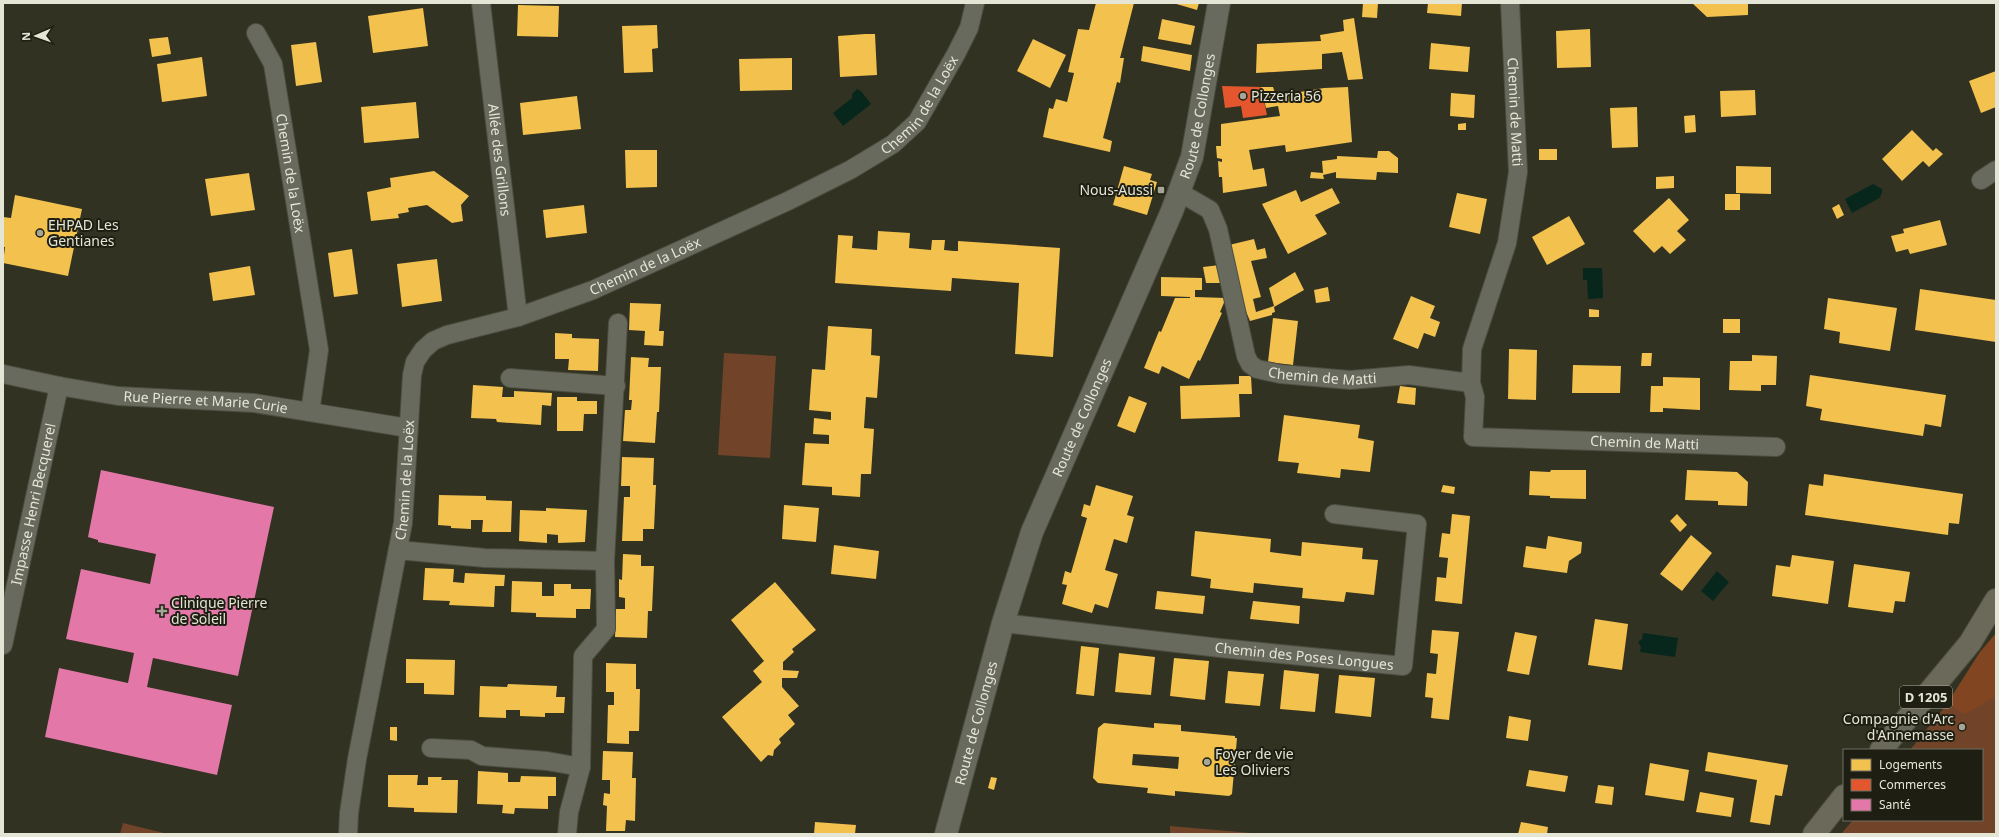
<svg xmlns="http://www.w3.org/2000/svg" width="1999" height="837" font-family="'Noto Sans',sans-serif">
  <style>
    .green { fill: #71442a }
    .forest { fill: #814521 }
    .water { fill: #07271d }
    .homes { fill: #f2c14e; fill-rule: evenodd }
    .shops { fill: #e4572e }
    .health { fill: #e377a8 }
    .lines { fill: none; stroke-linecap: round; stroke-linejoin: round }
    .street-casing { stroke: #4d4e40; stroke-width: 20 }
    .secondary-casing { stroke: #4d4e40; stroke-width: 24 }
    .primary-casing { stroke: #4d4e40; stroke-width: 24 }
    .street { stroke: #696a5e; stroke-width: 18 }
    .secondary { stroke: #696a5e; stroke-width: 22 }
    .primary { stroke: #6b695a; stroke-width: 22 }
    .poi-dot { fill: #a5a696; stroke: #1e1f12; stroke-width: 1.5 }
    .labels { text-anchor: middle; stroke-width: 4; stroke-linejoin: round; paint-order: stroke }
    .shield { fill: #1e1f12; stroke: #a9aa9a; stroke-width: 1 }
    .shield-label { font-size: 13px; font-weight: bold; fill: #e4e5d5 }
    .poi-label { font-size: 14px; fill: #e4e5d5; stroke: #1e1f12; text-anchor: start }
    .street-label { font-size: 14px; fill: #e4e5d5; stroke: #1e1f12 }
  </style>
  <rect width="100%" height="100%" fill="#313222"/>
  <path class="green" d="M 724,353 L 776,356 L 770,458 L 718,455 Z
    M 1980,652 L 1996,659 L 1996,834 L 1841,834 L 1853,820 L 1982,820 L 1982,750 L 1910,750 L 1947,704 Z
    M 123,823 L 168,834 L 120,834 Z
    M 1170,826 L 1263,834 L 1170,834 Z"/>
  <path class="forest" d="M 1996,633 L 1996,696 L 1965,714 L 1947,704 L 1980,652 Z"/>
  <path class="water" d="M 857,89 L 861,91 L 871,104 L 843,126 L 833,113 L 852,98 L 852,94 Z
    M 1873,184 L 1882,189 L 1882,193 L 1880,196 L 1881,197 L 1852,213 L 1845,199 Z
    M 1583,268 L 1602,268 L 1603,298 L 1588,299 L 1587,280 L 1583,280 Z
    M 1717,571 L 1729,582 L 1713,601 L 1701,591 Z
    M 1643,633 L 1678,638 L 1675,657 L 1640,652 L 1641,647 L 1638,642 L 1642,639 Z"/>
  <path class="homes" d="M 1096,3 L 1134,3 L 1120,58 L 1124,58 L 1120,83 L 1117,82 L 1103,138 L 1112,141 L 1110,152 L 1043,137 L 1049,108 L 1053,109 L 1056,99 L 1067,102 L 1074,73 L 1068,72 L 1078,29 L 1089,30 Z
    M 1173,3 L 1199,3 L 1197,10 Z
    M 1363,3 L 1378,3 L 1377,18 L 1362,17 Z
    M 1428,3 L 1462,3 L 1461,16 L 1427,13 Z
    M 1692,3 L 1748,3 L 1748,15 L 1707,17 Z
    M 518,5 L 559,6 L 558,37 L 517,36 Z
    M 423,8 L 428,46 L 373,53 L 368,16 Z
    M 1354,18 L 1363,79 L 1348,80 L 1342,52 L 1322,54 L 1322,69 L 1256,73 L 1257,44 L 1321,41 L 1320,35 L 1344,31 L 1343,20 Z
    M 1162,19 L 1195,26 L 1191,45 L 1158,39 Z
    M 657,25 L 658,48 L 652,49 L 653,72 L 624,73 L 622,26 Z
    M 1590,29 L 1591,67 L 1557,68 L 1556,31 Z
    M 865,34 L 875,34 L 877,75 L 840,77 L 838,36 Z
    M 168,37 L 171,54 L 152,57 L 149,39 Z
    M 1033,39 L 1066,55 L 1050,88 L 1017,71 Z
    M 316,42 L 322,82 L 296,86 L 291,45 Z
    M 1431,43 L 1470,47 L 1468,72 L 1429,69 Z
    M 1143,46 L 1192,55 L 1190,71 L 1141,61 Z
    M 202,57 L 207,96 L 162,102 L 157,64 Z
    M 792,58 L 792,90 L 740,91 L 739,59 Z
    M 1996,71 L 1996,107 L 1981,113 L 1969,81 Z
    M 1261,87 L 1273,87 L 1276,96 L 1324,88 L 1348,87 L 1352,142 L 1286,152 L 1285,145 L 1249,150 L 1253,170 L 1264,168 L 1267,186 L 1223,193 L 1222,177 L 1219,177 L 1218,161 L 1222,162 L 1222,159 L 1217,158 L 1216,146 L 1221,146 L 1221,124 L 1280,116 L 1278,106 L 1266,108 Z
    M 1755,90 L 1756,115 L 1721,117 L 1720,91 Z
    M 1451,93 L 1475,95 L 1474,118 L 1450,116 Z
    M 577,96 L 581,129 L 523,135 L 520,103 Z
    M 416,102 L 419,138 L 364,143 L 361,107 Z
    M 1637,107 L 1638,147 L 1612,148 L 1610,108 Z
    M 1695,115 L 1696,132 L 1685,133 L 1684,116 Z
    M 1466,123 L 1466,130 L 1458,130 L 1458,124 Z
    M 1912,130 L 1933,151 L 1936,148 L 1943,154 L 1929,167 L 1923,161 L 1902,181 L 1882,159 Z
    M 1539,149 L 1557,149 L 1557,160 L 1539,160 Z
    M 625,150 L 657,150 L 657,187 L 626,188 Z
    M 1378,151 L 1389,151 L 1398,158 L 1398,173 L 1377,172 L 1376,180 L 1336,178 L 1336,172 L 1323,175 L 1324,179 L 1310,178 L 1311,172 L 1323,173 L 1322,161 L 1337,159 L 1337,156 L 1377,158 Z
    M 1124,166 L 1152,174 L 1150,180 L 1157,182 L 1147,215 L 1113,205 Z
    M 1736,166 L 1771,167 L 1771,194 L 1736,193 Z
    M 434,171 L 469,196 L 461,205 L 463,221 L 452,223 L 427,205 L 408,208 L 409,212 L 398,214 L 399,218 L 371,221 L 367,192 L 391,187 L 390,178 Z
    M 249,173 L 255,210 L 211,216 L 205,179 Z
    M 1674,176 L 1674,188 L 1656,189 L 1656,177 Z
    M 1332,188 L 1340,203 L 1315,215 L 1327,234 L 1288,254 L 1262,204 L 1296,190 L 1301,202 Z
    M 1457,193 L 1487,199 L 1480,234 L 1449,227 Z
    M 1725,194 L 1740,194 L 1740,210 L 1725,210 Z
    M 15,195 L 82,209 L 68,276 L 3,263 L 5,247 L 3,247 L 3,217 L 11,218 Z
    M 1669,198 L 1689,220 L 1677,231 L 1686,240 L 1670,254 L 1662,246 L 1654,253 L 1633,231 Z
    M 1839,204 L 1844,215 L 1837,219 L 1832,208 Z
    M 584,205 L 587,233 L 546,238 L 543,210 Z
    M 1569,216 L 1585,244 L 1547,265 L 1532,237 Z
    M 1940,220 L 1947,245 L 1910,254 L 1908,249 L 1896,252 L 1891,236 L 1904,233 L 1903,229 Z
    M 878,231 L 910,233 L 909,248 L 931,250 L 932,240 L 945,240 L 944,250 L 954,251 L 958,251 L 958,241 L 1060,248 L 1053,357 L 1015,354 L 1019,283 L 952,278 L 951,291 L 835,283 L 838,235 L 853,236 L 852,248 L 877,250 Z
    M 1254,239 L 1257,250 L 1265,248 L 1267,258 L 1251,261 L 1261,297 L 1253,299 L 1256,312 L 1274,306 L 1269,288 L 1295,272 L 1304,290 L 1274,307 L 1275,312 L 1272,313 L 1272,315 L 1250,321 L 1242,302 L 1229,245 Z
    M 352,249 L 358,294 L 334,297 L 328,253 Z
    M 437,259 L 442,301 L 402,307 L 397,264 Z
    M 1220,265 L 1224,283 L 1206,283 L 1203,267 Z
    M 250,266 L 255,295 L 213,301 L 209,273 Z
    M 1161,277 L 1202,278 L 1202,290 L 1195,290 L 1195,297 L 1226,298 L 1220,312 L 1222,313 L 1200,361 L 1198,360 L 1189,379 L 1162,366 L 1159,374 L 1144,368 L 1159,331 L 1161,332 L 1175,298 L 1190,298 L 1190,297 L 1161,296 Z
    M 1328,287 L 1330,301 L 1316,303 L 1314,290 Z
    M 1920,289 L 1996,300 L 1996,342 L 1915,330 Z
    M 1411,296 L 1435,306 L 1430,318 L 1440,322 L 1435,337 L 1424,333 L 1418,349 L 1393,339 Z
    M 1828,298 L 1897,308 L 1890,351 L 1839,343 L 1840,332 L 1824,329 Z
    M 630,303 L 661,304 L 659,331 L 664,331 L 663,346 L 644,345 L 645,331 L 629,330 Z
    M 1589,309 L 1599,310 L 1599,317 L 1589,317 Z
    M 1273,318 L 1298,321 L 1293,365 L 1268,362 Z
    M 1723,319 L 1740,319 L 1740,333 L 1723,333 Z
    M 828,326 L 872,329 L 871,355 L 880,356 L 877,398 L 866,397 L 864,428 L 874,429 L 871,474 L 861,474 L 860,497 L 832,495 L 832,487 L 802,485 L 805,443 L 829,444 L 829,435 L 813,434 L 814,418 L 831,420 L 831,412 L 809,410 L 812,369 L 825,370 Z
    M 555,333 L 572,334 L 572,338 L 599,339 L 598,371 L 568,370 L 569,359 L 555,359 Z
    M 1509,349 L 1537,350 L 1536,400 L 1508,399 Z
    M 1642,353 L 1652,353 L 1651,366 L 1641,366 Z
    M 1752,355 L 1777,356 L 1776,385 L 1761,385 L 1761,391 L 1729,390 L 1730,361 L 1752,361 Z
    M 631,357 L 649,358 L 648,367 L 661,367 L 659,412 L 657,412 L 655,443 L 623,441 L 625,410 L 631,410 L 632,400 L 629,400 Z
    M 1573,365 L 1621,366 L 1620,393 L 1572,393 Z
    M 1810,375 L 1946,395 L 1941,427 L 1925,424 L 1923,436 L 1820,420 L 1822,409 L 1806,406 Z
    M 1239,376 L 1251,376 L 1252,394 L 1239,394 L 1240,417 L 1181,419 L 1180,386 L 1239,384 Z
    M 1663,377 L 1700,378 L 1700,410 L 1663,408 L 1663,412 L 1650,412 L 1651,386 L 1663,386 Z
    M 473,385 L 503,387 L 502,397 L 514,397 L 514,391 L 552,393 L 551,406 L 542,405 L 541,425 L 497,422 L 496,419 L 471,418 Z
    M 1400,386 L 1416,388 L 1415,405 L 1397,403 Z
    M 1129,396 L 1147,403 L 1135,433 L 1117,426 Z
    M 557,397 L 577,397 L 577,401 L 597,401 L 597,414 L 584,414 L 583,431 L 557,431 Z
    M 1284,415 L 1360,425 L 1358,438 L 1374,441 L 1370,472 L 1341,469 L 1340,478 L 1297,473 L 1299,463 L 1278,461 Z
    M 622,457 L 654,458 L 653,485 L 656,485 L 654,529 L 643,529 L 643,541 L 622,541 L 624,497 L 630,497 L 630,486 L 621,486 Z
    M 1551,470 L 1586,470 L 1586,499 L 1550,498 L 1550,496 L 1529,495 L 1530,471 L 1550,472 Z
    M 1687,470 L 1737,472 L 1748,482 L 1747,506 L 1718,505 L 1718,501 L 1685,500 Z
    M 1824,474 L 1963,494 L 1959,524 L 1949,523 L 1948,535 L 1805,515 L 1809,484 L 1823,486 Z
    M 1096,485 L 1133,496 L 1127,515 L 1134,517 L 1127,543 L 1114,539 L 1105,570 L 1118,574 L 1108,608 L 1095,604 L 1092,613 L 1062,604 L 1067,585 L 1062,584 L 1065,571 L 1071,573 L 1087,518 L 1081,516 L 1084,504 L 1090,506 Z
    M 1443,485 L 1455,487 L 1454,494 L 1441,492 Z
    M 439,495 L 486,496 L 486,500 L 512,501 L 511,532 L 482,532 L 483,520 L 471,520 L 471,529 L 451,528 L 451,526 L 438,525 Z
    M 784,505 L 819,508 L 816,542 L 782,539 Z
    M 546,508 L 587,510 L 585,542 L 558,543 L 558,535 L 547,534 L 547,543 L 519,541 L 520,510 L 546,511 Z
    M 1452,514 L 1470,516 L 1462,604 L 1435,601 L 1437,577 L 1446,578 L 1448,558 L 1439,557 L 1442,533 L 1450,534 Z
    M 1677,514 L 1687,525 L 1680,532 L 1670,521 Z
    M 1195,531 L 1271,539 L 1270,552 L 1301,556 L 1302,542 L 1363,548 L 1362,559 L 1378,560 L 1374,595 L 1346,592 L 1344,602 L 1302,598 L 1303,588 L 1254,583 L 1253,593 L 1210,588 L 1211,579 L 1191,576 Z
    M 1691,535 L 1712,553 L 1682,591 L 1660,574 Z
    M 1548,536 L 1582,542 L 1581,553 L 1569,561 L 1567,573 L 1523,567 L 1526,546 L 1546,549 Z
    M 834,545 L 879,551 L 876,579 L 831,574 Z
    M 623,554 L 641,555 L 641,566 L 654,566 L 652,611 L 648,611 L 647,638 L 615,637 L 616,609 L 625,609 L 625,598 L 619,597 L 619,579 L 622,580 Z
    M 1792,555 L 1834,561 L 1828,604 L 1772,596 L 1776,565 L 1790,567 Z
    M 1854,564 L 1910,572 L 1905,602 L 1895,601 L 1893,613 L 1848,607 Z
    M 425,568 L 454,569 L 453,582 L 464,583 L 465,573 L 505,575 L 504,586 L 495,586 L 494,607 L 449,605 L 450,601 L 423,600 Z
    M 512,581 L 542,582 L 542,596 L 554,596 L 554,584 L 571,584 L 571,589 L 591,589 L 590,609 L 576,609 L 576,618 L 536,617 L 536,613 L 511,612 Z
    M 775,582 L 816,630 L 792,649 L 794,652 L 783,662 L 783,670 L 799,671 L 797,678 L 782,678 L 782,687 L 799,706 L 788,715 L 795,724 L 779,739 L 781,743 L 774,750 L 773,756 L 768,755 L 761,762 L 722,717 L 762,682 L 753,671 L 764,661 L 731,620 Z
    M 1157,591 L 1205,596 L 1203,614 L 1155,609 Z
    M 1253,601 L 1300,606 L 1299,624 L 1250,619 Z
    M 1595,619 L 1628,624 L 1622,670 L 1588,665 Z
    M 1432,630 L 1459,632 L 1449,720 L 1431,718 L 1433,698 L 1425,697 L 1427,673 L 1436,674 L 1438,654 L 1430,653 Z
    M 1515,632 L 1537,636 L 1529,675 L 1507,671 Z
    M 1081,646 L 1099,648 L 1094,696 L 1076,694 Z
    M 1119,653 L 1155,657 L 1151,695 L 1115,692 Z
    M 1174,658 L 1209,661 L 1205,700 L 1170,696 Z
    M 406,659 L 455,660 L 454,695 L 424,694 L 424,683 L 406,683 Z
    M 606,663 L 636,664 L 636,689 L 640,689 L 639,731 L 629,731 L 629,744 L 607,743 L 608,705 L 614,705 L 614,692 L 606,692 Z
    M 1284,670 L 1319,674 L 1315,712 L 1280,709 Z
    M 1228,671 L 1264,674 L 1260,706 L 1225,703 Z
    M 1339,675 L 1375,678 L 1371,717 L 1335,713 Z
    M 508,684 L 557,686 L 556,697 L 565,697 L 564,713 L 545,713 L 545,717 L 520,716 L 520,710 L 506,710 L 506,718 L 479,717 L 480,686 L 507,687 Z
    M 1509,716 L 1531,720 L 1528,741 L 1506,738 Z
    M 1104,723 L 1154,728 L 1154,723 L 1181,725 L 1181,731 L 1235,736 L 1235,738 L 1237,738 L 1232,794 L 1229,796 L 1175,791 L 1175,796 L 1147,793 L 1148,788 L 1098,783 L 1093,778 L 1098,728 ZM 1133,754 L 1179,757 L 1178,769 L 1132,765 Z
    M 390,727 L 397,727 L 397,741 L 390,740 Z
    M 603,751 L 633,752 L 632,778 L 636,778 L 635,821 L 626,820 L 625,831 L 606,831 L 607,806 L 603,805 L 604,793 L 610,794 L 610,780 L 602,780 Z
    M 1708,752 L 1788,765 L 1782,796 L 1775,795 L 1770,825 L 1750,822 L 1757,780 L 1705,771 Z
    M 1650,763 L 1689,770 L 1684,801 L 1645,795 Z
    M 1529,770 L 1568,776 L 1565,792 L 1526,786 Z
    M 478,771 L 508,773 L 508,782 L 520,782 L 521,776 L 556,777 L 556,796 L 548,796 L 548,809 L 515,808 L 514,814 L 502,813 L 503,805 L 477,804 Z
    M 388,775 L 418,775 L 417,785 L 428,785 L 428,777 L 442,777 L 441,780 L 458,780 L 457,813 L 414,812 L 414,808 L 388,807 Z
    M 991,777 L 997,778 L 994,790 L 988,788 Z
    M 1598,785 L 1614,787 L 1612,805 L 1595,803 Z
    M 1700,792 L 1734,798 L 1731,817 L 1696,812 Z
    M 815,822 L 856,825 L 855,834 L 814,834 Z
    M 1521,822 L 1548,827 L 1547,834 L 1518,834 Z"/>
  <path class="shops" d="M 1222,86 L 1261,87 L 1267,115 L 1243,118 L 1241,106 L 1225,108 Z"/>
  <path class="health" d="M 101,470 L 274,507 L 238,676 L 153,658 L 147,687 L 232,705 L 217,775 L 45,737 L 59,668 L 128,683 L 134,653 L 66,639 L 81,569 L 150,584 L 156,554 L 98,542 L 98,540 L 88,537 Z"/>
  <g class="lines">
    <defs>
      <g id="street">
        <path id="s1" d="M 481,3 L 518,317"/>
        <path id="s2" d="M 1510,3 L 1518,172 L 1507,243 L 1472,349 L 1471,383 L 1475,397 L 1473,437 L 1776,447"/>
        <path id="s3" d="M 256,33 L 273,64 L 319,350 L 310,412"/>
        <path d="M 1981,180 L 1996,170"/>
        <path id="s4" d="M 1179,192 L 1210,210 L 1218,229 L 1246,356 L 1250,364 L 1257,369 L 1280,374 L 1350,380 L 1409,375 L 1471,383"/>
        <path id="s5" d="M 3,374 L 59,386 L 118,396 L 254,403 L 408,428"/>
        <path d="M 510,378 L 616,386"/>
        <path d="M 398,550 L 485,558 L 605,561 L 618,323"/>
        <path id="s6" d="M 1003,623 L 1220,648 L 1403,666 L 1417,524 L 1334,514"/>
        <path id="s7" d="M 3,645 L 59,386"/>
        <path d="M 431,748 L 471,750 L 482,756 L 547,761 L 581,767"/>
        <path id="s8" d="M 348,834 L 349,813 L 357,759 L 403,523 L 412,375 L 415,362 L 423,350 L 433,341 L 447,335 L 518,317 L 593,290 L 788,201 L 850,170 L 893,144 L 917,122 L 956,54 L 969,28 L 975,3"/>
        <path d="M 567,834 L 569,812 L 581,767 L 583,656 L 606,629 L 605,561"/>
      </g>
      <g id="secondary">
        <path id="s9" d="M 946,834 L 1003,623 L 1032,532 L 1172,211 L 1192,157 L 1219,3"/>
      </g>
      <path id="primary" d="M 1881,750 L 1970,643 L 1996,600
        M 1814,834 L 1844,796"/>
    </defs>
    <use href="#street" class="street-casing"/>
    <use href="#secondary" class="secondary-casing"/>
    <use href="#primary" class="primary-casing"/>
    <use href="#street" class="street"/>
    <use href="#secondary" class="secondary"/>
    <use href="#primary" class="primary"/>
  </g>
  <g class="poi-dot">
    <circle cx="1243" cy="96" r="4"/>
    <rect x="1157" y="186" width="8" height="8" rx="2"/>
    <circle cx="40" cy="233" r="4"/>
    <path d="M160 605h4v4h4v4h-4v4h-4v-4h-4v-4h4z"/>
    <circle cx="1962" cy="727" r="4"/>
    <circle cx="1207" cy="762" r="4"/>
  </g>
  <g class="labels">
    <rect class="shield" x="1900" y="686" width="52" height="22" rx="3"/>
    <g class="shield-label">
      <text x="1926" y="702">D 1205</text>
    </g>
    <g class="poi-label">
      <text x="1251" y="101">Pizzeria 56</text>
      <text x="1153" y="195" text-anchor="end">Nous-Aussi</text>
      <text x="48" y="230">EHPAD Les<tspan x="48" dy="16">Gentianes</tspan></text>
      <text x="171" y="608">Clinique Pierre<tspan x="171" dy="16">de Soleil</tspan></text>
      <text x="1954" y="724" text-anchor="end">Compagnie d'Arc<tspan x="1954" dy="16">d'Annemasse</tspan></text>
      <text x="1215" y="759">Foyer de vie<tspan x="1215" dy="16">Les Oliviers</tspan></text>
    </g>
    <g class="street-label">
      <text dy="5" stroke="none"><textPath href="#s8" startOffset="1055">Chemin de la Loëx</textPath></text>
      <text dy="5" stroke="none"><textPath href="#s2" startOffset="109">Chemin de Matti</textPath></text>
      <text dy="5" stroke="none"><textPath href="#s9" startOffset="763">Route de Collonges</textPath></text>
      <text dy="5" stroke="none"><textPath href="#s1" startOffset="158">Allée des Grillons</textPath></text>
      <text dy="5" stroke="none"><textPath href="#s3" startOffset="146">Chemin de la Loëx</textPath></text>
      <text dy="5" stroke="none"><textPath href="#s8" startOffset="731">Chemin de la Loëx</textPath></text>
      <text dy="5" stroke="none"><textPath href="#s4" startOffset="270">Chemin de Matti</textPath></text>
      <text dy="5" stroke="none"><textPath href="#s5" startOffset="205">Rue Pierre et Marie Curie</textPath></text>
      <text dy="5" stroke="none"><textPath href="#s9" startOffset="439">Route de Collonges</textPath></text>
      <text dy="5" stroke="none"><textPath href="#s2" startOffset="613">Chemin de Matti</textPath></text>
      <text dy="5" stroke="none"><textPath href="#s8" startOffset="359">Chemin de la Loëx</textPath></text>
      <text dy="5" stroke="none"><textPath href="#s7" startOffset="144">Impasse Henri Becquerel</textPath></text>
      <text dy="5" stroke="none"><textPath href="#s6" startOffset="303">Chemin des Poses Longues</textPath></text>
      <text dy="5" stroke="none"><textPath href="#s9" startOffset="115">Route de Collonges</textPath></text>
    </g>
  </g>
  <rect width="1999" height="837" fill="none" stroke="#e4e5d5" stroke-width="8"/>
  <rect x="1843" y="749" width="140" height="72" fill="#1e1f12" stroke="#6d6e60"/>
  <rect x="1851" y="759" width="20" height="12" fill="#f2c14e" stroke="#6d6e60"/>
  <text x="1879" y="769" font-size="12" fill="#e4e5d5">Logements</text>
  <rect x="1851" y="779" width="20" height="12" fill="#e4572e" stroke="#6d6e60"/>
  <text x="1879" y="789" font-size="12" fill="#e4e5d5">Commerces</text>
  <rect x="1851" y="799" width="20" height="12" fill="#e377a8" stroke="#6d6e60"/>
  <text x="1879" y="809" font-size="12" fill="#e4e5d5">Santé</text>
  <g transform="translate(36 36) rotate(268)" stroke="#1e1f12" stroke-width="3" paint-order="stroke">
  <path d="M0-3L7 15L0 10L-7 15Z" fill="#e4e5d5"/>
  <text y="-6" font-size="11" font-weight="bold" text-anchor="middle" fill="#e4e5d5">N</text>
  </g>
</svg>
